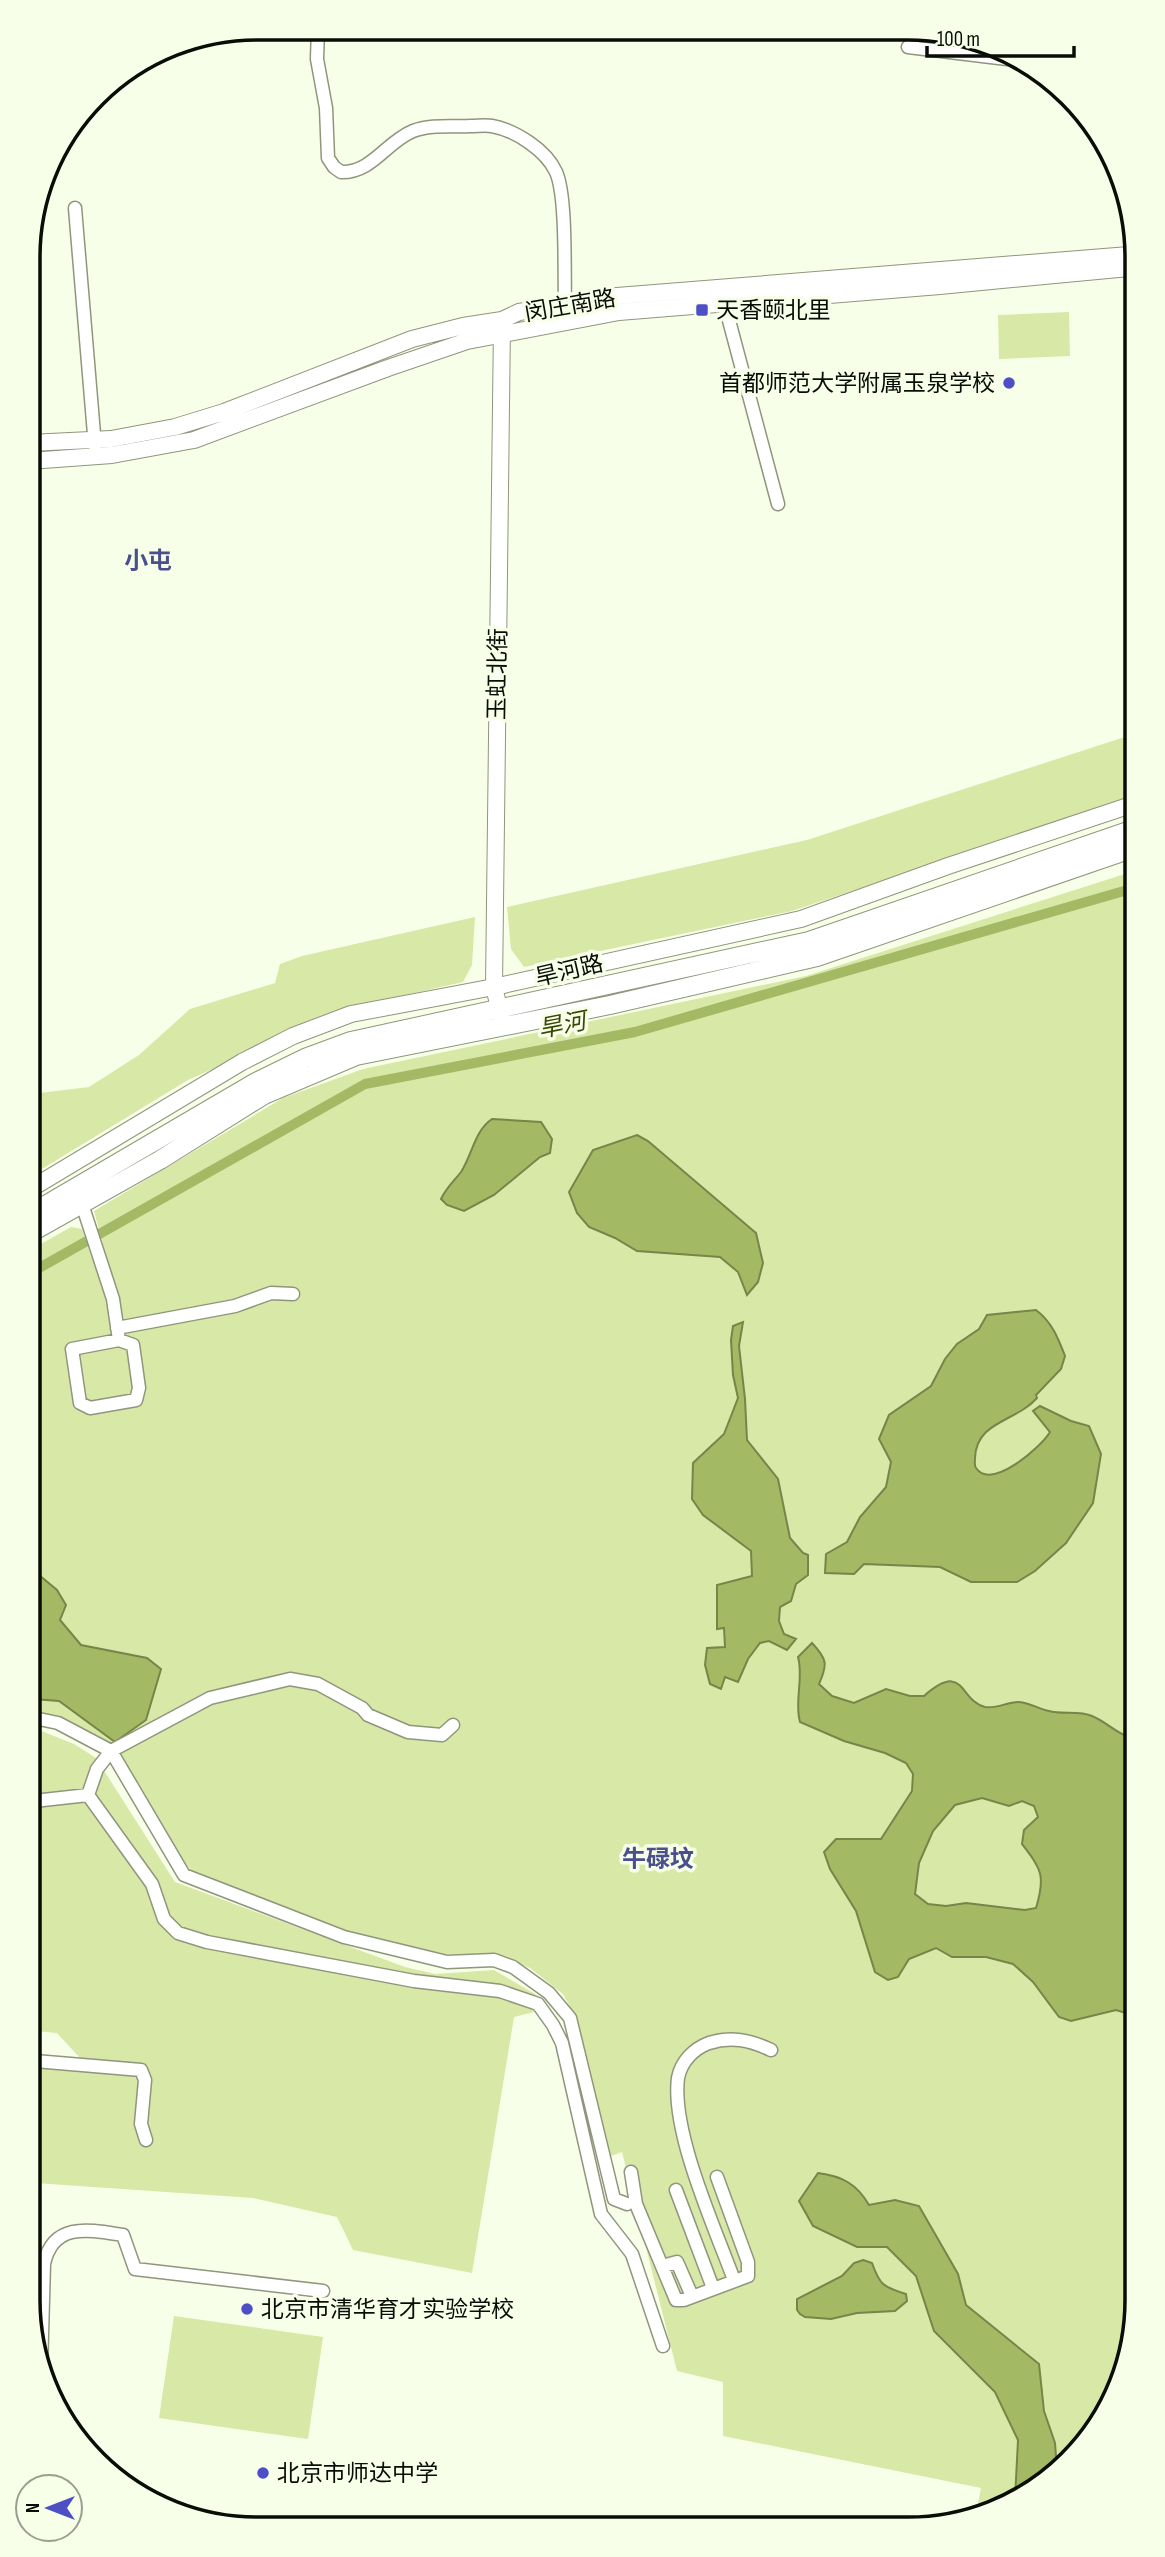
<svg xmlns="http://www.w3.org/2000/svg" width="1165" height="2557" font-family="'Sofia Sans Condensed','Noto Sans SC',sans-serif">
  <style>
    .green { fill: #d7e8a7 }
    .water { fill: #a4b964; stroke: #768548; stroke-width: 2; fill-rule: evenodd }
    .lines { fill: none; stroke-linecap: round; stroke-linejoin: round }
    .canal { stroke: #a4b964; stroke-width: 10 }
    .street-casing { stroke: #8f967d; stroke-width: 15 }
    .secondary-casing { stroke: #8f967d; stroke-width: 18 }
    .primary-casing { stroke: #8f967d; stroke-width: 20 }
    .street { stroke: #fff; stroke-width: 12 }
    .secondary { stroke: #fff; stroke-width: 16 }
    .primary { stroke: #fff; stroke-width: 18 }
    .poi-dot { fill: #4e4fc6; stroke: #f8ffe9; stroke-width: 2.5 }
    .labels { text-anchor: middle; stroke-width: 7; stroke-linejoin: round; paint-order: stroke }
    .street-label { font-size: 23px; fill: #0a0d05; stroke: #f8ffe9 }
    .poi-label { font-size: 23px; fill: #0a0d05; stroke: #f8ffe9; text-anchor: start }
    .neighbourhood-label { font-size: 24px; font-weight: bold; fill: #49508d; stroke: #f8ffe9 }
    .water-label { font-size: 24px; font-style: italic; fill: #3a4604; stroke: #f8ffe9 }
    .rim { fill: none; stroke: #0a0d05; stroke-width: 3.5 }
  </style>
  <rect width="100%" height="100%" fill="#f8ffe9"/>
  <path class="green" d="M 1069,312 L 1070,356 L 999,359 L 998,315 Z
    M 1131,735 L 1131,798 L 792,911 L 524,967 L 511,949 L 507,907 L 807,840 Z
    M 1131,872 L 1136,2315 L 1120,2387 L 1089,2440 L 1035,2490 L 975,2518 L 981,2488 L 723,2436 L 723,2382 L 677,2371 L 622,2152 L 611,2156 L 576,2018 L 563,1994 L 530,1968 L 500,1955 L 445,1954 L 355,1934 L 195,1874 L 184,1862 L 113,1744 L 56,1715 L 34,1712 L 32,1249 L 71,1227 L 82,1229 L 92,1259 L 105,1252 L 94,1211 L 283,1098 L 363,1069 L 806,976 Z
    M 475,917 L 472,965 L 463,982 L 352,1007 L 188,1080 L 32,1175 L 31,1094 L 89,1087 L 139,1055 L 190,1009 L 275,983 L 280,964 L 302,956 Z
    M 34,1728 L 74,1744 L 96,1758 L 175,1882 L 405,1967 L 435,1974 L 494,1970 L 535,1994 L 549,2008 L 514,2017 L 472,2273 L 353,2250 L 337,2217 L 253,2198 L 35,2183 L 35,2055 L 80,2058 L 57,2033 L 35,2031 Z
    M 174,2316 L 323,2337 L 308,2439 L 159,2418 Z"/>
  <path class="water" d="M 492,1119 L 541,1122 L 552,1139 L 550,1153 L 540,1157 L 494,1195 L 464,1211 L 447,1205 L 441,1199 C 446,1188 454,1181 461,1172 C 472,1155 475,1130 492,1119 Z
    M 637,1135 L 648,1141 L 756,1233 L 763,1263 L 758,1282 L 747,1295 L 738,1272 L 720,1257 L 637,1251 L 615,1238 L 589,1227 L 577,1213 L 569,1192 L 593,1150 Z
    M 1036,1310 C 1052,1322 1058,1338 1065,1356 L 1061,1369 L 1036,1395 L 1037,1398 C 1016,1422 976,1421 975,1458 C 975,1462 974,1465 976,1468 C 992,1491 1042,1446 1050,1432 L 1033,1411 L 1040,1406 L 1071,1421 L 1089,1426 L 1101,1454 L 1093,1503 L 1066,1543 L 1035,1571 L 1017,1582 L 971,1582 L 940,1567 L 864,1564 L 854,1574 L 825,1573 L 826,1554 L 847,1542 L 860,1517 L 886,1487 L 891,1462 L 879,1439 L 889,1415 L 931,1386 L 945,1359 L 957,1344 L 979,1329 L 987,1315 Z
    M 743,1322 L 739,1346 L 745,1399 L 747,1440 L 778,1479 L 790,1538 L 803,1553 L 808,1555 L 808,1575 L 796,1584 L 791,1601 L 780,1607 L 779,1621 L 784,1634 L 796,1639 L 787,1650 L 769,1641 L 760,1643 L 748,1659 L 738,1682 L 725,1677 L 721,1689 L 710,1684 L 705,1665 L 707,1648 L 725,1647 L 724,1628 L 717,1629 L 717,1585 L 752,1576 L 751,1551 L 703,1515 L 692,1499 L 693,1463 L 724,1434 L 738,1398 L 733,1375 L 731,1340 L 733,1326 Z
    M 33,1570 L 57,1590 L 66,1605 L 60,1620 L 81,1645 L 147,1658 L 161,1669 L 146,1720 L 115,1742 L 59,1701 L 34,1699 Z
    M 812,1643 C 827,1659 828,1664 819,1684 L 832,1696 L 854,1703 L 886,1689 L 910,1696 L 924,1696 C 965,1660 959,1701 985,1707 C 997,1709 1007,1702 1018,1702 C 1028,1702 1039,1709 1049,1711 C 1062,1715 1079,1710 1092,1716 C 1107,1722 1116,1734 1134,1739 L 1135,1832 L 1130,1837 L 1135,1850 L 1135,2016 L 1116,2010 L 1071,2021 L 1059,2017 L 1033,1982 L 1013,1964 L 986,1957 L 952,1957 L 936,1948 L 909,1959 L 898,1977 L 888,1980 L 875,1972 L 856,1911 L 830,1869 L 824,1852 L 836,1839 L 881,1839 L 912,1791 L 913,1774 L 906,1763 L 885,1753 L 844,1741 L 800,1722 C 794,1701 804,1678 798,1657 ZM 982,1798 L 1009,1806 L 1022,1801 L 1034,1806 L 1038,1817 L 1024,1830 L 1022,1844 C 1041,1869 1046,1875 1036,1908 L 1025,1910 L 966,1903 L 946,1906 L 928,1904 L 915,1894 L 919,1863 L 933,1831 L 955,1805 Z
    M 818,2173 C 842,2176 857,2184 869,2205 L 895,2200 L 919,2206 L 958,2274 L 966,2305 L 1039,2364 L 1044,2411 L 1055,2443 L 1057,2470 L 1035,2490 L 1015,2499 L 1018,2440 L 995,2392 L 934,2331 L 916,2276 L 887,2247 L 857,2247 L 813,2226 L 799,2201 Z
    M 863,2260 L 872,2263 C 880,2286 884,2287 906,2294 L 907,2301 L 895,2311 L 857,2313 L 831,2319 L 805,2317 L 800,2314 L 797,2310 L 797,2299 L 842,2276 L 854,2263 Z"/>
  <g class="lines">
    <path class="canal" d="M 32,1272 L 365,1084 L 635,1032 L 1131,889"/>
    <defs>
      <path id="street" d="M 318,28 L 317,59 L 326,108 L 328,158 L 334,167 L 341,172 C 372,173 386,142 413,131 C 430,124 453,127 471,126 C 478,126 486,125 492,126 C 515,130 546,150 556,172 C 567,196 564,275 565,305
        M 908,47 L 1007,59
        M 75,208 L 95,446
        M 723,298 L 778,504
        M 82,1204 L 113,1299 L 119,1340 L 72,1349 L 80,1403 L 90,1408 L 136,1400 L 139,1388 L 133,1345 L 119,1340
        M 117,1328 L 235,1306 L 271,1293 L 293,1294
        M 34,1718 L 58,1723 L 111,1751 L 184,1875 L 344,1937 L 447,1962 L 494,1960 L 513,1967 L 549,1993 L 570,2018 L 614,2199 L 627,2204
        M 453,1725 L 442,1735 L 408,1732 L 368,1715 L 362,1708 L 318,1684 L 290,1679 L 210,1698 L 111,1751 L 97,1769 L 88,1795 L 152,1884 L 164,1919 L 178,1933 L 207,1942 L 414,1981 L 500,1991 L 538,2004 L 553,2025 L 562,2043 L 601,2214 L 632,2254 L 663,2346
        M 34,1801 L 88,1795
        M 35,2061 L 141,2070 L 145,2080 L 141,2124 L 146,2140
        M 631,2172 L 636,2204 L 676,2300 L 684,2300 L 748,2276 L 748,2262 L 717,2177
        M 676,2190 L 713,2288
        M 36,2263 L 44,2264 C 53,2221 91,2230 123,2235 L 135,2269 L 323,2291
        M 662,2266 L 677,2262 L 692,2296
        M 734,2280 C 715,2228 671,2132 678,2078 C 681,2062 693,2049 709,2043 C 731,2036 750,2040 771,2050
        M 41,2370 L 44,2264"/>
      <path id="secondary" d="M 502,323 L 494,987 L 502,1020
        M 29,443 L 111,439 L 175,427 L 224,412 L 412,339 L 463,326 L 502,320 L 519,312 L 617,296 L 1129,255
        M 29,461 L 112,455 L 194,440 L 388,368 L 467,341 L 619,312 L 940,286 L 1129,268
        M 32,1188 L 242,1062 L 293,1036 L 351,1014 L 494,987 L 801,919 L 948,866 L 1131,805"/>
      <path id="primary" d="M 32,1213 L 256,1082 L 305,1058 L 351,1041 L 809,941 L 1131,830
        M 32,1232 L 160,1160 L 264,1095 L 356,1056 L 610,1005 L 817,957 L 1131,849"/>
    </defs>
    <use href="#street" class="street-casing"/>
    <use href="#secondary" class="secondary-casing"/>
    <use href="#primary" class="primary-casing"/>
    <use href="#street" class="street"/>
    <use href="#secondary" class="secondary"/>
    <use href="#primary" class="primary"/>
  </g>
  <g class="poi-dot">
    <rect x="695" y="303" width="14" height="14" rx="3.5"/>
    <circle cx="1009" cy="383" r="7"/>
    <circle cx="247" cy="2309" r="7"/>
    <circle cx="263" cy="2473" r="7"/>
  </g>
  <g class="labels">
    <g class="street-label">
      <text transform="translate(570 305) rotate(-10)" y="8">闵庄南路</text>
      <text transform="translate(497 674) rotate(-89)" y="8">玉虹北街</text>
      <text transform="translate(569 970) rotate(-13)" y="8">旱河路</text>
    </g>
    <g class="poi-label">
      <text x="716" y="318">天香颐北里</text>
      <text x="995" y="391" text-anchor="end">首都师范大学附属玉泉学校</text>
      <text x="261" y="2317">北京市清华育才实验学校</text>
      <text x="277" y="2481">北京市师达中学</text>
    </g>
    <g class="neighbourhood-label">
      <text x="148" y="569">小屯</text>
      <text x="658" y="1867">牛碌坟</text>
    </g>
    <g class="water-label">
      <text transform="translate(562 1025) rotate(-11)" y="8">旱河</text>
    </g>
  </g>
  <path d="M0 0H1165V2557H0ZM257 40H908A217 217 0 0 1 1125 257V2300A217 217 0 0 1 908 2517H257A217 217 0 0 1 40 2300V257A217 217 0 0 1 257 40Z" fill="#f8ffe9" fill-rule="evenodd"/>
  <path class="rim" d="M257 40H908A217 217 0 0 1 1125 257V2300A217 217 0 0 1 908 2517H257A217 217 0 0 1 40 2300V257A217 217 0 0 1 257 40Z"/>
  <g transform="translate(49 2508) rotate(270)"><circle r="33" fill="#f8ffe9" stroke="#999e8e" stroke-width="2"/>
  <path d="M0-5L12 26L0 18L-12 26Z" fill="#4e4fc6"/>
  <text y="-10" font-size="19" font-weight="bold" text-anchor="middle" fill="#0a0d05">N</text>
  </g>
  <path d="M927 46v10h147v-10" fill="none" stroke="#0a0d05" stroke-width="3.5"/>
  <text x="937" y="46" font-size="21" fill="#0a0d05" stroke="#f8ffe9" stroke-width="5" paint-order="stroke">100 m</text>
</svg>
